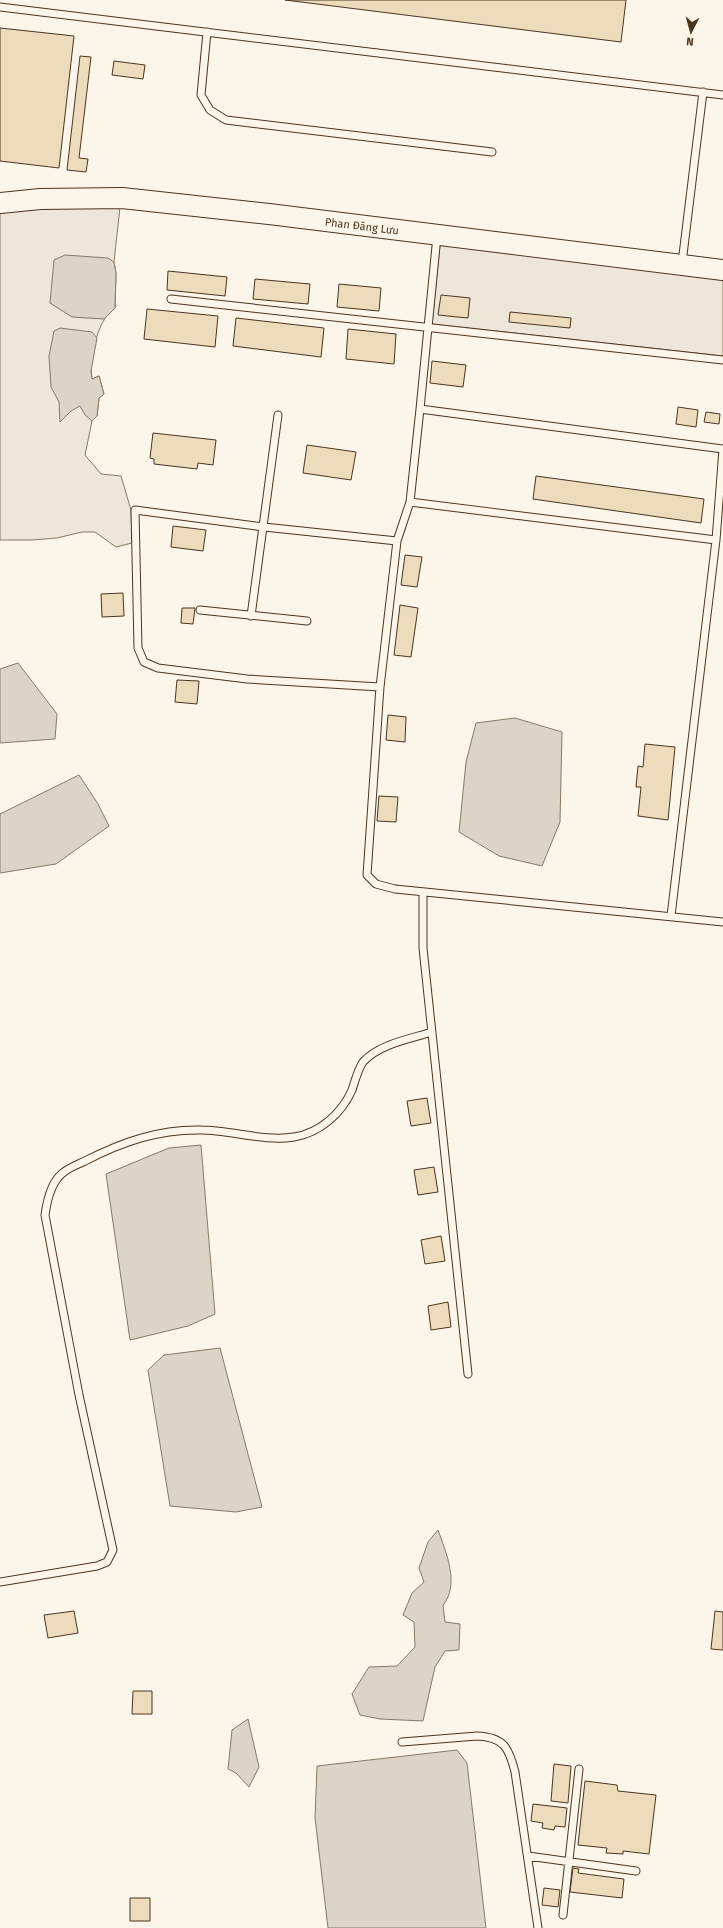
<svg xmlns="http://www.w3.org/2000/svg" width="723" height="1928" font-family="'Fira Sans',sans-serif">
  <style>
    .green { fill: #ede6d9; stroke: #887966 }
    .water { fill: #dcd4c6; stroke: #887966 }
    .building { fill: #ecdcbc; stroke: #4a3520 }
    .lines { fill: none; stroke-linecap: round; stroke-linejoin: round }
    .lane-casing { stroke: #4a3520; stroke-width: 9 }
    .secondary-casing { stroke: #4a3520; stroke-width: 22 }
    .lane { stroke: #fbf6e9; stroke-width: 7 }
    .secondary { stroke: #fbf6e9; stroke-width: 20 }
    .labels { text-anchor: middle; stroke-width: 3; stroke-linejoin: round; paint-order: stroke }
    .street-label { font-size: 11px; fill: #4a3520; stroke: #fbf6e9 }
  </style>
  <rect width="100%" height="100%" fill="#fbf6e9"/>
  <path class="green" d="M 120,207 L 114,262 L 116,273 L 115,308 C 111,312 106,316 104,320 C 95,335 89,362 92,379 L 99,376 L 104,394 L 99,398 L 97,416 L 92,421 L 85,455 L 101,474 L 121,476 L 131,510 L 132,543 L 116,547 L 95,532 L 82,532 L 57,538 L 32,540 L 0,540 L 0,212 L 41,209 Z
    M 440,245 L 723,279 L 723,356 L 432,324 Z"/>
  <path class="water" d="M 65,255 L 108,258 L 114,262 L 116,273 L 115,308 L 104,319 L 72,317 L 50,303 L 54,260 Z
    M 60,328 L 92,332 L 97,338 L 91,371 L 92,379 L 99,376 L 104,394 L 99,398 L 97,416 L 92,421 L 85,415 L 80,406 L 71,411 L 60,422 L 59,402 L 51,387 L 49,356 L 54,331 Z
    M 18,663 L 57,714 L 55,739 L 0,743 L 0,669 Z
    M 515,718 L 562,732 L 560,822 L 542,866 L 499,856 L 459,832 L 466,762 L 476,723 Z
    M 79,775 L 98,804 L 109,826 L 56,864 L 0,873 L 0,814 Z
    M 201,1145 L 215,1314 L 188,1326 L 130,1340 L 106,1174 L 169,1148 Z
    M 220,1348 L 262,1507 L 236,1512 L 170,1506 L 148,1370 L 164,1355 Z
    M 438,1530 C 446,1552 460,1585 443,1605 L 445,1622 L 460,1624 L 459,1650 L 445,1651 L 435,1667 L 423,1721 L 380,1719 L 360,1715 L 352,1694 L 369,1667 L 397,1666 L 415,1647 L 414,1622 L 403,1615 L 412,1593 L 424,1582 L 419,1568 L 428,1542 Z
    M 248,1719 L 259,1767 L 249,1787 L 236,1773 L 228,1769 L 232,1730 Z
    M 457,1750 L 467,1763 L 486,1928 L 328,1928 L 315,1818 L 317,1766 Z"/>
  <path class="building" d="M 285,0 L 626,0 L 621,42 Z
    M 0,28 L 74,36 L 59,168 L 0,161 Z
    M 80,56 L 91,57 L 79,158 L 88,159 L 86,172 L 67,170 Z
    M 114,61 L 145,65 L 143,79 L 112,75 Z
    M 168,271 L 227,277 L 225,296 L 167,290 Z
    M 255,279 L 310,284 L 308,304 L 253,299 Z
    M 339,284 L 381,288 L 379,311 L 337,307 Z
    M 441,295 L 470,298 L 468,318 L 438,315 Z
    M 147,309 L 218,316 L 215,347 L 144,339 Z
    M 510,312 L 571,318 L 570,328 L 509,322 Z
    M 236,318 L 324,328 L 321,357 L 233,346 Z
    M 348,329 L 396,334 L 394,364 L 346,359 Z
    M 432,361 L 466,365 L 463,387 L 430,383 Z
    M 678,407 L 698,410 L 696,427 L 676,424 Z
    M 706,412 L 720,414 L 719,424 L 704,422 Z
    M 153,433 L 216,440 L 213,465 L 198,463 L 197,469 L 154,464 L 154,459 L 150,458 Z
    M 307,445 L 356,452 L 351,480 L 303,473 Z
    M 536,476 L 704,499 L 701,523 L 533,499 Z
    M 173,526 L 206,530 L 203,551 L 171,547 Z
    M 405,555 L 422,557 L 417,587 L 401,585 Z
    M 123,593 L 124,616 L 102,617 L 101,594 Z
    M 400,605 L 418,608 L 411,657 L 394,655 Z
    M 182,608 L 195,608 L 193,624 L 181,623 Z
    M 177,680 L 199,681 L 197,704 L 175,702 Z
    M 388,715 L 406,717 L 405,742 L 386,740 Z
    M 645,744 L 675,747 L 668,820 L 638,816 L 641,787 L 636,787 L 638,766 L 643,767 Z
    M 379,796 L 398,797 L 396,822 L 377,821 Z
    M 427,1098 L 431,1123 L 411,1126 L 407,1101 Z
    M 434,1167 L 438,1192 L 418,1195 L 414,1170 Z
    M 441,1236 L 445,1261 L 425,1264 L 421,1240 Z
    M 448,1302 L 451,1327 L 431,1330 L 428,1306 Z
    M 74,1611 L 78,1633 L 48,1638 L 44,1615 Z
    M 715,1611 L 723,1612 L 723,1650 L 711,1649 Z
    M 133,1691 L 152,1691 L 152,1714 L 132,1714 Z
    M 554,1764 L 571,1766 L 568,1803 L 551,1801 Z
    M 585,1781 L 617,1785 L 618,1791 L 656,1795 L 649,1854 L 623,1851 L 623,1854 L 606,1853 L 607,1848 L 578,1845 Z
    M 533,1804 L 567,1808 L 565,1827 L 555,1826 L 554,1830 L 542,1828 L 543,1823 L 531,1821 Z
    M 573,1868 L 579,1869 L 578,1873 L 624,1879 L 622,1898 L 570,1892 Z
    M 544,1888 L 560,1890 L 558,1907 L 542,1905 Z
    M 130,1898 L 150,1898 L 150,1921 L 130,1921 Z"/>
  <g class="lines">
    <defs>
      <path id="lane" d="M 0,7 L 723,95
        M 207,32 L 201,95 L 210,110 L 226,120 L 492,152
        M 682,263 L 703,92
        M 171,299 L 723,360
        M 420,409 L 437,236
        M 410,502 L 420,409 L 723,449 L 716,540
        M 200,610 L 307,621
        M 251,616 L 278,415
        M 380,687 L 247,679 L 158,668 L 144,662 L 138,648 L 135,510 L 264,527 L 397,541
        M 423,892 L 423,948 L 468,1374
        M 671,916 L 716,540 L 410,502 L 397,541 L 380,687 L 367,875 L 376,884 L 395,889 L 723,922
        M 0,1582 L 97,1566 L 107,1562 L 113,1550 L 79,1395 L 45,1215 C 47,1200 51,1181 64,1172 C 70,1167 79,1164 85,1161 C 122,1142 159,1129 201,1130 C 230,1130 265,1142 294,1137 C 320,1133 342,1113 352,1090 C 355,1081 358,1069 363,1062 C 379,1044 410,1039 432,1032
        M 402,1742 L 477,1736 C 504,1737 509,1748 515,1772 L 538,1928
        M 528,1856 L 636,1871
        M 563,1915 L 579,1769"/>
      <path id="secondary" d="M 0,203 L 40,199 L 122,198 L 269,214 L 723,270"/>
    </defs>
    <use href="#lane" class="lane-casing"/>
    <use href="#secondary" class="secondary-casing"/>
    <use href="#lane" class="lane"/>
    <use href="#secondary" class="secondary"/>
  </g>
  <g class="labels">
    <g class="street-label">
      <text transform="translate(362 226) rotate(7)" y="4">Phan Đăng Lưu</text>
    </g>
  </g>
  <g transform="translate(691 32) rotate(186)" stroke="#fbf6e9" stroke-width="3" paint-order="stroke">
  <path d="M0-3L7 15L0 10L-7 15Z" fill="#4a3520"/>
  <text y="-6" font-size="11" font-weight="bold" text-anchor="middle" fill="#4a3520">N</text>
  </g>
</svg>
